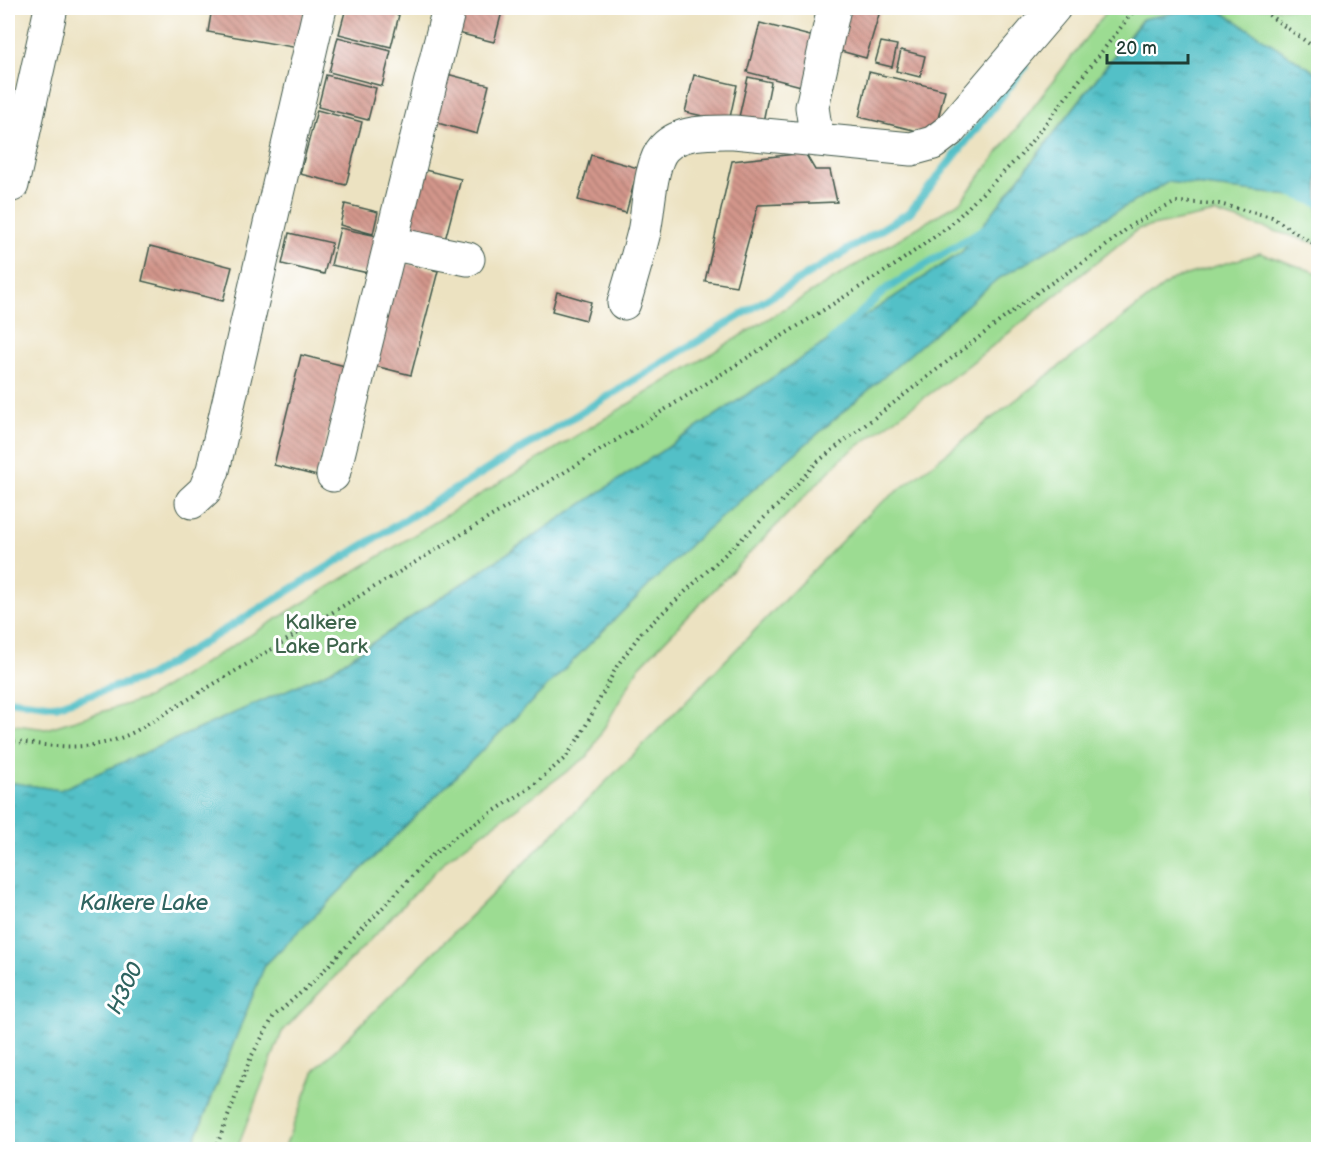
<svg xmlns="http://www.w3.org/2000/svg" width="1326" height="1157" font-family="'Balsamiq Sans',sans-serif">
  <style>
    .green { fill: #9cdc92; stroke: #5e8c63; stroke-width: 1.5 }
    .water { fill: url(#water-ripples); stroke: #387e7e; stroke-width: 1.5 }
    .lines { fill: none; stroke-linecap: round; stroke-linejoin: round }
    .stream { stroke: #52c0c7; stroke-width: 8 }
    .building { fill: url(#building-back-hatch) }
    .street-casing { stroke: #3e5649; stroke-width: 35 }
    .path { stroke: #3e5649; stroke-width: 4; stroke-dasharray: 1.5 4.5; stroke-linecap: butt }
    .street { stroke: #fff; stroke-width: 33 }
    .labels { text-anchor: middle; stroke-width: 6; stroke-linejoin: round; paint-order: stroke }
    .park-label { font-size: 21px; fill: #3e654c; stroke: #fff }
    .water-label { font-size: 22px; font-style: italic; fill: #2e6460; stroke: #fff }
  </style>
  <defs>
    <pattern id="water-ripples" width="26" height="14" patternUnits="userSpaceOnUse" patternTransform="scale(1.5)"><rect width="26" height="14" fill="#52c0c7"/><path d="M2 4q2-2 4 0t4 0M15 11q2-2 4 0t4 0" fill="none" stroke="#439da2"/></pattern>
    <pattern id="building-back-hatch" width="6" height="6" patternUnits="userSpaceOnUse" patternTransform="scale(1.5)"><rect width="6" height="6" fill="#d3968b"/><path d="M-1 5l2 2M0 0l6 6M5-1l2 2" fill="none" stroke="#ab7c72"/></pattern>
  </defs>
  <rect width="100%" height="100%" fill="#fff"/>
  <filter id="ink" filterUnits="userSpaceOnUse"><feTurbulence type="fractalNoise" baseFrequency=".0167" numOctaves="2"/><feDisplacementMap in="SourceGraphic" scale="12" xChannelSelector="R" yChannelSelector="G"/><feConvolveMatrix kernelMatrix="1 2 1 2 8 2 1 2 1" color-interpolation-filters="sRGB"/></filter>
  <filter id="wash" filterUnits="userSpaceOnUse"><feTurbulence type="fractalNoise" baseFrequency=".008" numOctaves="4" result="noise"/><feDisplacementMap in="SourceGraphic" scale="24" xChannelSelector="R" yChannelSelector="G"/><feGaussianBlur stdDeviation="1.35" result="paint"/><feColorMatrix in="noise" values="0 0 0 0 0 0 0 0 0 0 0 0 0 0 0 0 0 1.4 0 .05"/><feComposite in="paint" operator="in"/></filter>
  <g filter="url(#wash)">
    <rect width="100%" height="100%" fill="#ece2c1"/>
    <path class="green" d="M 1109,8 L 1198,8 L 1142,19 L 962,252 L 330,671 L 60,790 L 8,782 L 8,724 L 46,729 L 147,698 L 961,201 Z
      M 1216,8 L 1306,8 L 1318,15 L 1318,74 Z
      M 1168,182 L 1318,199 L 1318,244 L 1215,213 L 1138,229 L 965,368 L 843,457 L 639,667 L 588,756 L 447,859 L 282,1032 L 237,1149 L 191,1150 L 265,965 L 697,538 L 996,280 Z
      M 1260,253 L 1318,273 L 1318,1149 L 284,1149 L 315,1070 L 650,738 L 870,512 L 1173,279 Z"/>
    <path class="water" d="M 1198,8 L 1216,8 L 1318,74 L 1318,199 L 1168,182 L 996,280 L 697,538 L 265,965 L 191,1149 L 8,1149 L 8,782 L 60,790 L 330,671 L 962,252 L 1143,19 Z"/>
    <g class="lines">
      <path class="stream" d="M 1292,193 L 1318,203
        M 832,340 L 885,290 L 985,228
        M 8,700 L 56,706 L 149,676 L 910,212 L 1025,67"/>
    </g>
    <g id="blocks">
      <path class="building" d="M 212,8 L 287,8 L 305,11 L 298,48 L 208,32 Z
        M 346,8 L 368,8 L 399,15 L 391,47 L 339,34 Z
        M 464,8 L 503,8 L 494,42 L 458,33 Z
        M 850,8 L 880,11 L 866,58 L 837,50 Z
        M 760,23 L 818,38 L 805,87 L 747,72 Z
        M 338,37 L 391,51 L 382,86 L 329,72 Z
        M 881,42 L 897,45 L 892,67 L 875,63 Z
        M 901,50 L 925,56 L 920,77 L 896,71 Z
        M 869,72 L 945,90 L 934,135 L 859,117 Z
        M 447,74 L 489,85 L 477,134 L 434,122 Z
        M 326,75 L 376,88 L 368,120 L 318,107 Z
        M 694,75 L 737,85 L 729,122 L 685,112 Z
        M 748,77 L 771,82 L 763,122 L 739,117 Z
        M 317,110 L 362,122 L 346,185 L 300,174 Z
        M 805,153 L 815,170 L 830,170 L 837,202 L 758,205 L 736,286 L 705,281 L 732,161 Z
        M 591,155 L 638,168 L 626,213 L 578,200 Z
        M 421,169 L 461,179 L 445,240 L 406,230 Z
        M 345,204 L 378,212 L 373,234 L 340,225 Z
        M 340,228 L 377,236 L 368,273 L 331,265 Z
        M 289,233 L 332,243 L 324,274 L 282,264 Z
        M 150,246 L 232,267 L 223,301 L 142,281 Z
        M 398,261 L 438,271 L 411,375 L 371,365 Z
        M 557,292 L 591,302 L 586,320 L 552,311 Z
        M 301,355 L 345,366 L 317,476 L 274,465 Z"/>
    </g>
  </g>
  <g filter="url(#ink)">
    <use href="#blocks" fill-opacity="0" stroke="#3e5649" stroke-width="1.5"/>
    <g class="lines">
      <defs>
        <path id="street" d="M 817,140 L 812,107 L 834,8
          M 12,185 L 51,8
          M 390,243 L 468,259
          M 624,303 C 631,279 638,256 644,232 C 649,210 649,164 664,148 C 681,130 713,132 734,132 L 911,149 L 933,143 L 950,130 L 1054,8
          M 333,475 L 449,8
          M 192,502 L 205,490 L 213,470 L 320,8"/>
      </defs>
      <use href="#street" class="street-casing"/>
      <path class="path" d="M 1259,8 L 1318,50
        M 8,741 C 56,746 91,754 136,731 L 583,461 L 895,265 L 948,227 L 1020,156 L 1136,8
        M 215,1150 L 251,1057 L 274,1016 L 313,982 L 430,857 L 463,831 L 530,788 L 566,757 L 582,733 L 617,666 L 641,633 L 780,503 L 817,462 L 1039,291 L 1096,254 L 1133,224 L 1176,202 L 1219,204 L 1272,217 L 1318,247"/>
      <use href="#street" class="street"/>
    </g>
  </g>
  <g class="labels">
    <g class="park-label">
      <text x="321" y="629">Kalkere<tspan x="321" dy="24">Lake Park</tspan></text>
    </g>
    <g class="water-label">
      <text x="144" y="910">Kalkere Lake</text>
      <text transform="translate(124 988) rotate(-64)" y="8">H300</text>
    </g>
  </g>
  <rect width="1326" height="1157" fill="none" stroke="#fff" stroke-width="30"/>
  <path d="M1107 54v9h81v-9" fill="none" stroke="#1f3d34" stroke-width="3"/>
  <text x="1116" y="54" font-size="18" fill="#1f3d34" stroke="#ffffff" stroke-width="4.5" paint-order="stroke">20 m</text>
</svg>
